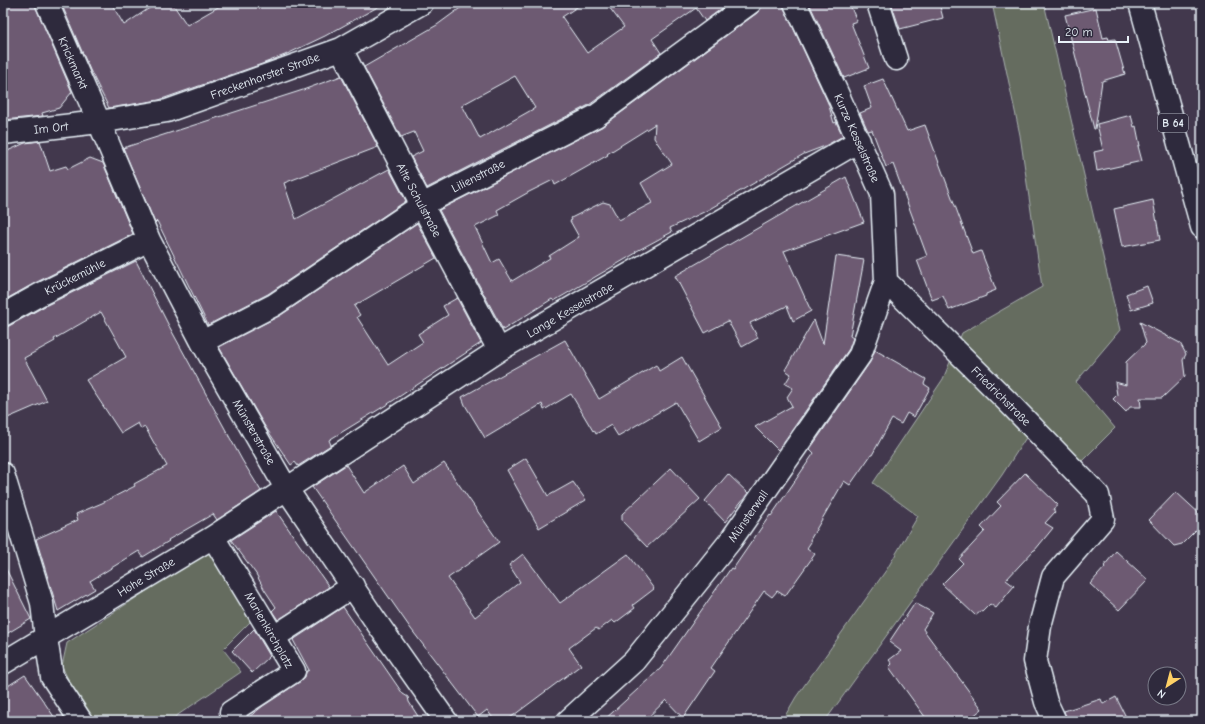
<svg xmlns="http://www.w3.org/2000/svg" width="1205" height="724" font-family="'Comic Neue',sans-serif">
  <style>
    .green { fill: #656c5f; stroke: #a6aeac }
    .building { fill: #6d5a72; stroke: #e8f1f8; fill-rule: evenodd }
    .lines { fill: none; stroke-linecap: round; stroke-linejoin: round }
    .minor-casing { stroke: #e8f1f8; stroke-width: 25 }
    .major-casing { stroke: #e8f1f8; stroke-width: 25 }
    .minor { stroke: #2f2a3d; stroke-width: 22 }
    .major { stroke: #2f2a3d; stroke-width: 22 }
    .labels { text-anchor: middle; stroke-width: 4; stroke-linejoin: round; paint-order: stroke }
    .shield { fill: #2f2a3d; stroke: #b0b5c0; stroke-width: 1 }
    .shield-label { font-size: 11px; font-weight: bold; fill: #e8f1f8 }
    .street-label { font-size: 12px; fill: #e8f1f8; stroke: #2f2a3d }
  </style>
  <rect width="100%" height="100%" fill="#42384d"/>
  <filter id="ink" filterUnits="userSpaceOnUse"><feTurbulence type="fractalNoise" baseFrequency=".025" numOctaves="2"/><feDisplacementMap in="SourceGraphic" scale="8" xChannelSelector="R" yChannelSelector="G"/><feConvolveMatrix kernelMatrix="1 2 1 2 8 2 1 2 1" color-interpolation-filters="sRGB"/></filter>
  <g filter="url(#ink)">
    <path class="green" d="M 992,3 L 1044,3 L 1120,330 L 1076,382 L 1115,428 L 1082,461 L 1038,419 L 1002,475 L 825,721 L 782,721 L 796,697 L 887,569 L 918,516 L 873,483 L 943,379 L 962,333 L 1042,287 L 1020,135 Z
      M 209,550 L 253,619 L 223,649 L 241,672 L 169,721 L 94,721 L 73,690 L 62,666 L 67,643 Z"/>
    <path class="building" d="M 3,3 L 35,3 L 36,8 L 72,92 L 59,108 L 42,113 L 43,116 L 3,120 Z
      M 61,3 L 111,3 L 124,25 L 157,3 L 172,3 L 187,25 L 225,3 L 385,3 L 325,36 L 285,55 L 262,64 L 159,100 L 109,108 L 90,70 Z
      M 467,3 L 583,3 L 562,17 L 587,53 L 624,27 L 606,3 L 729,3 L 705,21 L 696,8 L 652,39 L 661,53 L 589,105 L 427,188 L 411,157 L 423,151 L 414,132 L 401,137 L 364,67 L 437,25 ZM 515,76 L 535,108 L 480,139 L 462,105 Z
      M 762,3 L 783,3 L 784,8 L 828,103 L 834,123 L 836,122 L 843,136 L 825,146 L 804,154 L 706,211 L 670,228 L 672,232 L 635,252 L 636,253 L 554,301 L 552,299 L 503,330 L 439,210 L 603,126 L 757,13 L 761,8 ZM 655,124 L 654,138 L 672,164 L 641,183 L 652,203 L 619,220 L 610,204 L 603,202 L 571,218 L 572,220 L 570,221 L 579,237 L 549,256 L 550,258 L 512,281 L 499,259 L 492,263 L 475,227 L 499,215 L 497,210 L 529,192 L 553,180 L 555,185 L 608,155 L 607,154 Z
      M 809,3 L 849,3 L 857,21 L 851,23 L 869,68 L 844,78 Z
      M 891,3 L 939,3 L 943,18 L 900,29 Z
      M 1096,8 L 1103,38 L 1108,37 L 1109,40 L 1115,39 L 1125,74 L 1102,81 L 1095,129 L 1094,129 L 1065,15 Z
      M 341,76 L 378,147 L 284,183 L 296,219 L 389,169 L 406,201 L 268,294 L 208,325 L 157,221 L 155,223 L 123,148 L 303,90 Z
      M 883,79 L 907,131 L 925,125 L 973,254 L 981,251 L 996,290 L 986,294 L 986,296 L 949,310 L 943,296 L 932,300 L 917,260 L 927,256 L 893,164 L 886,167 L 872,130 L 868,131 L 860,113 L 872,108 L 864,86 Z
      M 1131,115 L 1134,127 L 1136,126 L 1140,146 L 1138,146 L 1142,161 L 1097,171 L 1094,152 L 1103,150 L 1097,124 Z
      M 40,141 L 50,171 L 66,166 L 68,169 L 90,158 L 103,163 L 133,234 L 33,284 L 3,301 L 3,153 L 25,143 Z
      M 846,177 L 864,222 L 784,251 L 811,311 L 793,321 L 787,306 L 750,323 L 758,338 L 742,347 L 728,321 L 705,333 L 675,276 Z
      M 1153,200 L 1160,240 L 1122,247 L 1114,209 Z
      M 417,223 L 436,258 L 354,306 L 360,315 L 357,317 L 388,365 L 423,342 L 418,334 L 448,315 L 443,306 L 457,298 L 481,343 L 391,402 L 329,440 L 331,445 L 298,466 L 295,462 L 291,465 L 264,425 L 219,347 L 281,315 Z
      M 836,256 L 864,260 L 850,336 L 853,338 L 849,349 L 778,450 L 755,427 L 792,406 L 787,397 L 793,388 L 785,384 L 791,374 L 785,370 L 814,320 L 823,344 Z
      M 136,261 L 169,326 L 242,460 L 261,491 L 217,520 L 213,514 L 168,540 L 169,541 L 143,557 L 139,551 L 90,581 L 95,589 L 58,611 L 36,539 L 78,520 L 76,514 L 102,503 L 135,486 L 134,484 L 167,466 L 145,427 L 141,429 L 138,423 L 121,433 L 86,380 L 126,357 L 101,312 L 54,339 L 55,341 L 24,358 L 47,401 L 3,420 L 3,327 L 9,326 L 45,306 Z
      M 1147,286 L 1153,303 L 1131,310 L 1126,294 Z
      M 1140,322 L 1180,343 L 1186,354 L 1183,360 L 1185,376 L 1162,398 L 1140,398 L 1141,407 L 1130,407 L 1126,412 L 1113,399 L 1117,395 L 1115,382 L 1126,385 L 1126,362 L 1146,343 Z
      M 565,340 L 599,399 L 656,365 L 659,371 L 682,357 L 722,427 L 699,441 L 676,402 L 618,436 L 611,425 L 596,434 L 594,430 L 593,431 L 571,394 L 544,410 L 542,404 L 485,438 L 465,405 L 462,397 Z
      M 875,350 L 926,379 L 924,384 L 930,388 L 914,417 L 907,413 L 901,424 L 892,419 L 872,455 L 871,455 L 850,485 L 844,481 L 810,540 L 811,542 L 807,548 L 815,554 L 785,596 L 777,591 L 772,597 L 764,591 L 711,668 L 715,671 L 683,718 L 666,700 L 644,721 L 603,721 L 661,668 L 731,568 L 733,569 L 770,515 L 771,516 L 814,453 L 810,449 L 870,362 Z
      M 526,458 L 548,496 L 573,482 L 586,500 L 539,528 L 507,470 Z
      M 444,463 L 499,542 L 448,578 L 475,617 L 520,582 L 509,565 L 523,554 L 560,603 L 628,554 L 654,589 L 633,605 L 635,608 L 615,623 L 612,620 L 599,630 L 596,628 L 569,648 L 581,665 L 506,721 L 495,721 L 487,710 L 478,717 L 411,629 L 312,487 L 346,465 L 364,493 L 403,466 L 414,484 Z
      M 671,468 L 700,499 L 647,547 L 622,521 L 622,514 Z
      M 1025,473 L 1058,505 L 1053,509 L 1055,512 L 1045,523 L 1053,528 L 1035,550 L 1034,550 L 1006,580 L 1014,586 L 996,608 L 990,604 L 982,612 L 980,611 L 975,615 L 942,584 L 963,563 L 959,559 L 985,531 L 981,527 L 1001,506 L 997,502 Z
      M 728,474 L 748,493 L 725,522 L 705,501 Z
      M 1176,492 L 1202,516 L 1202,524 L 1182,544 L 1174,546 L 1149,520 Z
      M 276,511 L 329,587 L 278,620 L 272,611 L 276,607 L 264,589 L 256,574 L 231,540 Z
      M 1116,551 L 1148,580 L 1119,610 L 1090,584 L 1105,567 L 1104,566 Z
      M 3,563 L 31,619 L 3,636 Z
      M 915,603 L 933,613 L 923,629 L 982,709 L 967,721 L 928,721 L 889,667 L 892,664 L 889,660 L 901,651 L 889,642 Z
      M 343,607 L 403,694 L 408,697 L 409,702 L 421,721 L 249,721 L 249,717 L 263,706 L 301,681 L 305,677 L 306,672 L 309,670 L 293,640 Z
      M 254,629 L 270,656 L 252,673 L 232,651 Z
      M 25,675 L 44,702 L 57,721 L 3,721 L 3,689 Z
      M 1116,697 L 1128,721 L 1067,721 L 1064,711 L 1101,699 L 1103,704 Z"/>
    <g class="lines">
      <defs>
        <path id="minor" d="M 47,3 L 99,122 L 149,240 L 202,342 L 286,488 L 375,620 L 446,721
          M 878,3 L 896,59
          M 341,49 L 422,205 L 499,350
          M 3,133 L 99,122 L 167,111 L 341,49 L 422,3
          M 886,281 L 1011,405 L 1098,495 L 1103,519 L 1053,577 L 1040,626 L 1035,661 L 1046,702 L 1055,721
          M 3,315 L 39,295 L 149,240
          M 202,342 L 274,305 L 422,205 L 596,116 L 750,3
          M 3,474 L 42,603 L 46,638 L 52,677 L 81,721
          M 213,537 L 294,671 L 231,712 L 237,721
          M 274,637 L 353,586
          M 3,663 L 213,537 L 499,350 L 859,141
          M 568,721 L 634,661 L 731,540 L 860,355 L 886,281 L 882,194 L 838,95 L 795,3"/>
        <path id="major" d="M 1140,3 L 1202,227"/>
      </defs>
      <use href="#minor" class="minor-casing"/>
      <use href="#major" class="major-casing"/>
      <use href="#minor" class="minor"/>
      <use href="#major" class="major"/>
    </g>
  </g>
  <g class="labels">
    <rect class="shield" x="1158" y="114" width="30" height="18" rx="3"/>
    <g class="shield-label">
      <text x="1173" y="127">B 64</text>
    </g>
    <g class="street-label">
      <text transform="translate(73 63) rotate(66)" y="4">Krickmarkt</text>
      <text transform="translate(265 76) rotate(-20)" y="4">Freckenhorster Straße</text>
      <text transform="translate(51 128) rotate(-6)" y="4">Im Ort</text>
      <text transform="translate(857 138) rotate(66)" y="4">Kurze Kesselstraße</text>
      <text transform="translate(478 176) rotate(-27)" y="4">Lilienstraße</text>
      <text transform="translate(419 200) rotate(62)" y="4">Alte Schulstraße</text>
      <text transform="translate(75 277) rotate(-27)" y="4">Krückemühle</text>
      <text transform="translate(570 310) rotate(-30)" y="4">Lange Kesselstraße</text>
      <text transform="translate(1001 396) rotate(45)" y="4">Friedrichstraße</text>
      <text transform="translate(254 432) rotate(60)" y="4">Münsterstraße</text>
      <text transform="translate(748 516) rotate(-55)" y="4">Münsterwall</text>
      <text transform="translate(146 577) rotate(-31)" y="4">Hohe Straße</text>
      <text transform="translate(269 630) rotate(60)" y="4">Marienkirchplatz</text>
    </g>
  </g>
  <rect width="1205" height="724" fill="none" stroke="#2f2a3d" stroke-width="16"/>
  <rect x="8" y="8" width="1189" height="708" fill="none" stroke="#e8f1f8" stroke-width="1.5" filter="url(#ink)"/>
  <g transform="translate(1167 686) rotate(216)"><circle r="19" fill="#2f2a3d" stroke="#797a88"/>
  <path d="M0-3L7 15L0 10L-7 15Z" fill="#ffd166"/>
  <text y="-6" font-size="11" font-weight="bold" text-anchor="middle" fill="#e8f1f8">N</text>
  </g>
  <path d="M1059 36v6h69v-6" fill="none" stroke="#e8f1f8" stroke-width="2"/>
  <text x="1065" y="36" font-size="12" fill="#e8f1f8" stroke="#2f2a3d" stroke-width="3" paint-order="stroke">20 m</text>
</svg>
